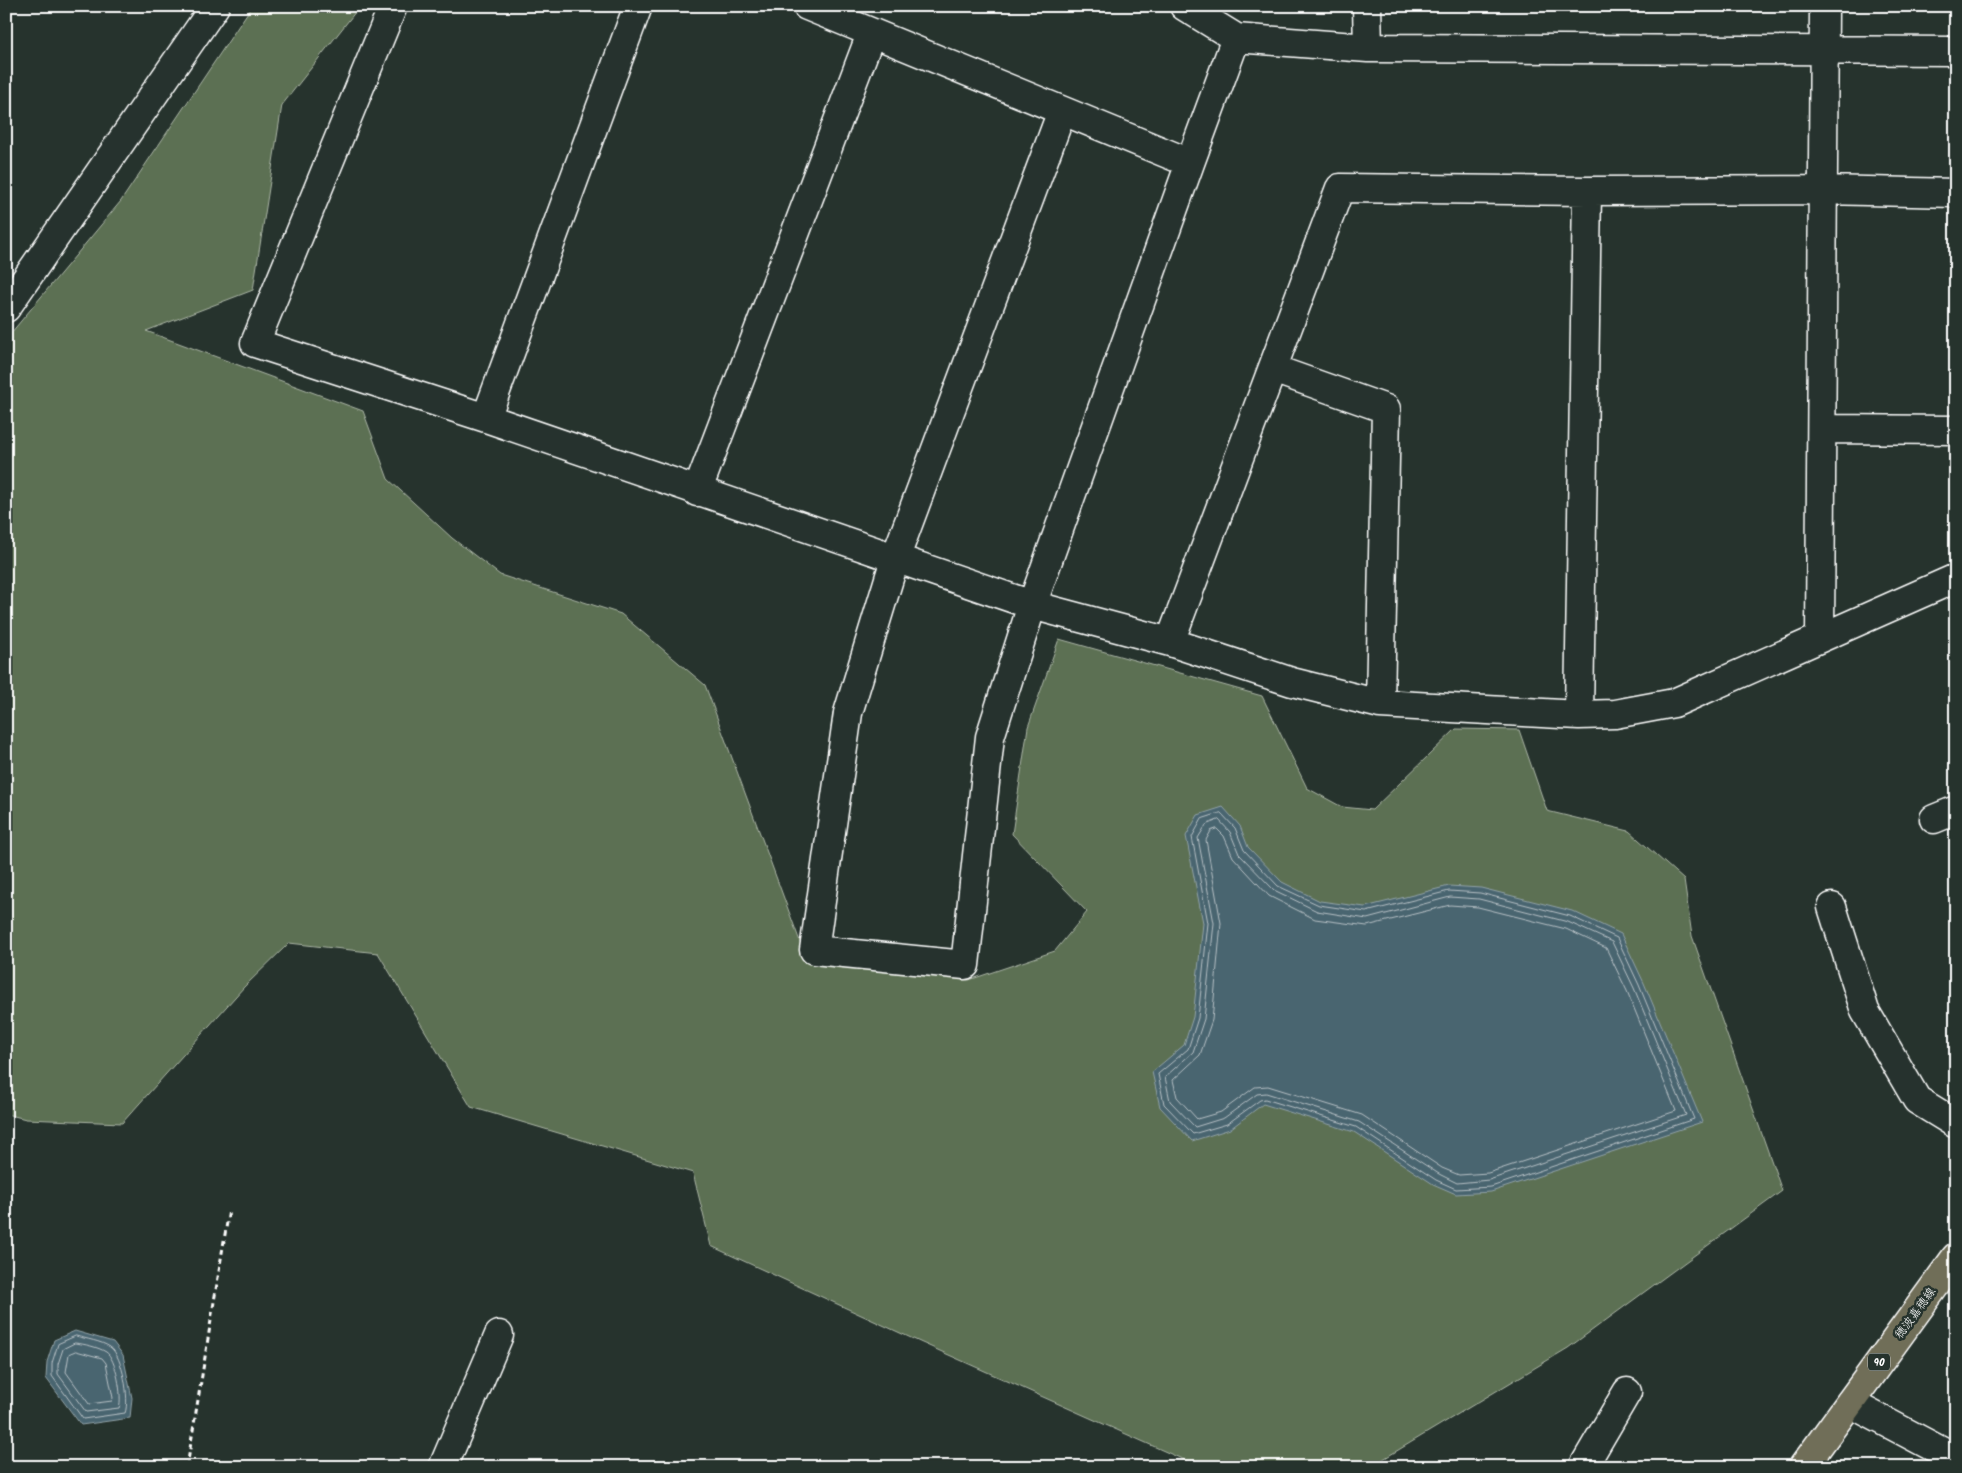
<svg xmlns="http://www.w3.org/2000/svg" width="1962" height="1473" font-family="Kalam,'Klee One',sans-serif">
  <style>
    .green { fill: #5b6f52; stroke: #adb7a8 }
    .water { fill: #4a6570; stroke: #92a3a9 }
    .lines { fill: none; stroke-linecap: round; stroke-linejoin: round }
    .shore { stroke: #b7c1c6; stroke-width: 1 }
    .minor-casing { stroke: #fff; stroke-width: 31 }
    .major-casing { stroke: #fff; stroke-width: 31 }
    .path { stroke: #fff; stroke-width: 3; stroke-dasharray: 5 4; stroke-linecap: butt }
    .minor { stroke: #26332d; stroke-width: 28 }
    .major { stroke: #706e59; stroke-width: 28 }
    .labels { text-anchor: middle; stroke-width: 5; stroke-linejoin: round; paint-order: stroke }
    .shield { fill: #26332d; stroke: #bec2c0; stroke-width: 1 }
    .shield-label { font-size: 11px; font-weight: bold; fill: #fff }
    .street-label { font-size: 12px; fill: #fff; stroke: #26332d }
  </style>
  <rect width="100%" height="100%" fill="#26332d"/>
  <filter id="ink" filterUnits="userSpaceOnUse"><feTurbulence type="fractalNoise" baseFrequency=".02" numOctaves="2"/><feDisplacementMap in="SourceGraphic" scale="10" xChannelSelector="R" yChannelSelector="G"/><feConvolveMatrix kernelMatrix="1 2 1 2 8 2 1 2 1" color-interpolation-filters="sRGB"/></filter>
  <g filter="url(#ink)">
    <path class="green" d="M 252,6 L 360,6 L 282,105 L 253,290 L 146,331 L 363,411 L 388,479 L 452,538 L 500,575 L 621,614 L 705,685 L 805,955 L 969,980 L 1055,951 L 1087,912 L 1012,834 L 1028,727 L 1059,639 L 1262,696 L 1307,788 L 1342,807 L 1372,810 L 1456,729 L 1519,730 L 1547,811 L 1629,831 L 1684,880 L 1692,936 L 1782,1191 L 1568,1348 L 1370,1467 L 1200,1467 L 922,1343 L 711,1246 L 693,1173 L 471,1107 L 378,953 L 289,943 L 244,987 L 122,1123 L 26,1119 L 6,1114 L 6,339 L 121,201 Z"/>
    <path class="water" d="M 1223,807 L 1240,826 L 1248,847 L 1282,882 L 1320,901 L 1365,907 L 1449,886 L 1481,888 L 1572,911 L 1621,934 L 1644,983 L 1702,1122 L 1491,1192 L 1456,1194 L 1433,1184 L 1354,1132 L 1263,1104 L 1230,1129 L 1192,1141 L 1160,1107 L 1152,1072 L 1184,1045 L 1193,1017 L 1203,923 L 1186,836 L 1198,815 Z
      M 75,1331 L 113,1342 L 123,1355 L 132,1398 L 130,1418 L 81,1425 L 46,1378 L 47,1362 L 54,1340 Z"/>
    <g class="lines">
      <path class="shore" d="M 1221,813 L 1235,828 L 1244,850 L 1278,886 L 1319,905 L 1366,912 L 1449,891 L 1480,893 L 1570,916 L 1617,938 L 1639,985 L 1694,1119 L 1491,1187 L 1456,1189 L 1436,1180 L 1356,1127 L 1265,1099 L 1260,1100 L 1227,1124 L 1193,1134 L 1164,1104 L 1158,1074 L 1188,1049 L 1198,1018 L 1208,923 L 1192,837 L 1202,819 Z
        M 1219,820 L 1230,832 L 1239,854 L 1274,890 L 1317,911 L 1367,919 L 1450,897 L 1479,899 L 1568,922 L 1612,942 L 1634,988 L 1686,1115 L 1489,1180 L 1457,1183 L 1439,1174 L 1359,1122 L 1266,1093 L 1257,1094 L 1224,1118 L 1195,1127 L 1170,1101 L 1165,1077 L 1193,1052 L 1204,1019 L 1214,923 L 1198,838 L 1206,825 Z
        M 1217,829 L 1224,836 L 1233,857 L 1269,896 L 1315,919 L 1367,926 L 1450,905 L 1478,907 L 1566,929 L 1606,948 L 1627,991 L 1676,1111 L 1488,1173 L 1459,1175 L 1442,1168 L 1362,1115 L 1268,1086 L 1255,1087 L 1221,1112 L 1197,1119 L 1177,1097 L 1173,1080 L 1200,1055 L 1212,1020 L 1221,923 L 1206,840 L 1211,831 Z
        M 76,1336 C 86,1339 101,1341 110,1347 C 123,1356 130,1400 125,1413 L 83,1419 L 52,1376 L 52,1363 L 58,1344 Z
        M 75,1343 C 84,1344 98,1347 106,1352 C 116,1358 123,1397 119,1408 L 86,1412 L 58,1374 L 58,1364 L 63,1349 Z
        M 76,1351 L 102,1358 L 106,1363 L 113,1398 L 112,1401 L 89,1404 L 66,1372 L 69,1354 Z"/>
      <defs>
        <path id="minor" d="M 393,6 L 255,343 L 486,418 L 1032,605 L 1170,642 L 1292,682 L 1380,704 L 1579,715 L 1615,714 L 1674,703 L 1956,578
          M 807,6 L 1190,163
          M 1184,6 L 1236,38 L 1368,48 L 1956,51
          M 1367,6 L 1368,48
          M 1062,111 L 895,559 L 848,713 L 814,950 L 965,965 L 990,737 L 1032,605 L 1190,163 L 1236,38
          M 6,308 L 215,6
          M 1273,369 L 1386,409 L 1380,704
          M 486,418 L 638,6
          M 1822,429 L 1956,430
          M 697,492 L 871,34
          M 1820,638 L 1824,6
          M 1170,642 L 1340,188 L 1587,191 L 1823,190 L 1956,193
          M 1579,715 L 1587,191
          M 1934,819 L 1956,810
          M 1832,907 L 1865,1011 L 1917,1100 L 1956,1124
          M 1850,1403 L 1956,1459
          M 443,1467 L 499,1335
          M 1583,1467 L 1627,1392"/>
        <path id="major" d="M 1803,1467 L 1956,1257"/>
      </defs>
      <use href="#minor" class="minor-casing"/>
      <use href="#major" class="major-casing"/>
      <path class="path" d="M 187,1467 L 229,1210"/>
      <use href="#minor" class="minor"/>
      <use href="#major" class="major"/>
    </g>
  </g>
  <g class="labels">
    <rect class="shield" x="1868" y="1353.5" width="22" height="17" rx="4"/>
    <g class="shield-label">
      <text x="1879" y="1366">90</text>
    </g>
    <g class="street-label">
      <text transform="translate(1915 1313) rotate(-54)" y="4">穂波嘉穂線</text>
    </g>
  </g>
  <rect width="1962" height="1473" fill="none" stroke="#26332d" stroke-width="25"/>
  <rect x="12" y="12" width="1937" height="1448" fill="none" stroke="#fff" stroke-width="2" filter="url(#ink)"/>
</svg>
